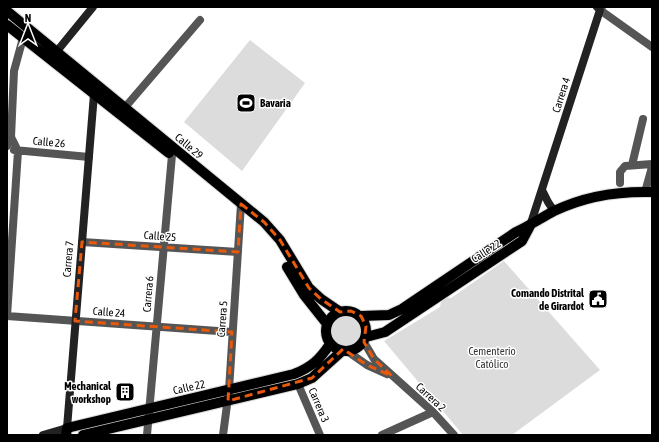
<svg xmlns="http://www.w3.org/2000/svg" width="659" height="442" font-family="'Asap Condensed',sans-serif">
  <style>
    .green { fill: #dcdcdc }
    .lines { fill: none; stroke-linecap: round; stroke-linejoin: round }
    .primary-casing { stroke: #dbdbdb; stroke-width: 12 }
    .street { stroke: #555; stroke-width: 8 }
    .secondary { stroke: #222; stroke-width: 8 }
    .primary { stroke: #000; stroke-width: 10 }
    .marked { fill: none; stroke: #e8590c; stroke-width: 3; stroke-dasharray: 8 5; stroke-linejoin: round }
    .labels { text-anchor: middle; stroke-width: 3; stroke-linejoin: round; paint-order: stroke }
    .street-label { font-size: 11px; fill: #000; stroke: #fff }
    .poi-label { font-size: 11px; font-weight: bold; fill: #000; stroke: #fff; text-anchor: end }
    .park-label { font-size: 11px; fill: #333; stroke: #fff }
  </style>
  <rect width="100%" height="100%" fill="#fff"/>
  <path class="green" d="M 250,40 L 305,83 L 242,171 L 184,122 Z
    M 504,261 L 600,370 L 512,435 L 463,435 L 384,341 L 440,307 C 441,300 444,296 451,298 Z
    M330 331a16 16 0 1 1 32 0a16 16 0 1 1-32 0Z"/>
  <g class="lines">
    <defs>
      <path id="primary" d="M 7,11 L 264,222 L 280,240 L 309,288 L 321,299 L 340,312
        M 7,25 L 169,153
        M 287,267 L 304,295 L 327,324
        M326 331a20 20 0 1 1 40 0a20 20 0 1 1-40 0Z
        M 361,316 L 389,315 L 402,309 L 516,232 C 529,226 541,218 554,211 C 585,196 618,191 652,192
        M 366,337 L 385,332 L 522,241 L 530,226
        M 66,435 L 67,428 L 294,374 C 312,367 320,359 330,344
        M 83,435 L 298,384 L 312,378 L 342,351"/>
    </defs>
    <use href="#primary" class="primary-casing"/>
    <path class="street" d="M 602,7 L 600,10 L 652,47
      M 121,112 L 200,20
      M 7,146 L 11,137 L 14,71 L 23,38
      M 14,150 L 89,157
      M 632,165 L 643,119
      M 620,183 L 620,172 L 625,166 L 652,164
      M 645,192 L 652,167
      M 82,242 L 238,252
      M 7,316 L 232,332
      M 7,316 L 18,151 L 11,137
      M 364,342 L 374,359 L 433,412 L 454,435
      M 347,351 L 367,365 L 387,374
      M 298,384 L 320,435
      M 147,435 L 172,155
      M 223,435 L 229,390 L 241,204
      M 382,435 L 433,412"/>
    <path class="secondary" d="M 53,56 L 93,7
      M 542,190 L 548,202 L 554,211
      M 530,226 L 600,10 L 597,7
      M 43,435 L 67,428 L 94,94 L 95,89"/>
    <use href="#primary" class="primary"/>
  </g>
  <path class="marked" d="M 241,204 L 264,222 L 280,240 L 309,288 L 321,299 L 340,312 L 351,311 L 361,316 L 366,326 L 364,342 L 374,359 L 392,376 L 367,365 L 343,349 L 312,378 L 228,401 L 232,332 L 75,321 L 82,242 L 238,252 Z"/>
  <defs>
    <symbol id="stadium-square" viewBox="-11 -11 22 22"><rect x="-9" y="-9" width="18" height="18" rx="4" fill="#000" stroke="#fff"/><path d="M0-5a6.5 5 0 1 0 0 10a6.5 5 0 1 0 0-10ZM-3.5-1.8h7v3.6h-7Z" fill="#fff"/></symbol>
    <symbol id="civic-square" viewBox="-11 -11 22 22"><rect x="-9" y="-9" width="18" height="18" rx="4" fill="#000" stroke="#fff"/><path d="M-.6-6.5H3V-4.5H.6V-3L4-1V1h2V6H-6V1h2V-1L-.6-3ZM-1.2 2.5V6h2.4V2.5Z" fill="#fff"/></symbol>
    <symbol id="building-square" viewBox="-11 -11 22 22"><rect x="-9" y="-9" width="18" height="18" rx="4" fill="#000" stroke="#fff"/><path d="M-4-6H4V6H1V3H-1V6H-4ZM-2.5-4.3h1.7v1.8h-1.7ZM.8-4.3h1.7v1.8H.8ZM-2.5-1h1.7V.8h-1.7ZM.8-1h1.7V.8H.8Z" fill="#fff"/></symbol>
  </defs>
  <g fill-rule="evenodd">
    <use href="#stadium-square" x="235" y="92" width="22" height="22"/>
    <use href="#civic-square" x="587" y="288" width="22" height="22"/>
    <use href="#building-square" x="114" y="381" width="22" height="22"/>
  </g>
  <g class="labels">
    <g class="street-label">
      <text transform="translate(561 95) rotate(-72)" y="4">Carrera 4</text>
      <text transform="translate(49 142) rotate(5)" y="4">Calle 26</text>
      <text transform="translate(189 146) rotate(40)" y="4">Calle 29</text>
      <text transform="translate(160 236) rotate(4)" y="4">Calle 25</text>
      <text transform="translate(486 251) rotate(-33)" y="4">Calle 22</text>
      <text transform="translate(68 259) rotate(-85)" y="4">Carrera 7</text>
      <text transform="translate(148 294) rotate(-85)" y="4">Carrera 6</text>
      <text transform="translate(109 312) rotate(4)" y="4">Calle 24</text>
      <text transform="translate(222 319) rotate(-86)" y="4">Carrera 5</text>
      <text transform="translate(189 387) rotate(-13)" y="4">Calle 22</text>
      <text transform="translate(431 397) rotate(43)" y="4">Carrera 2</text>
      <text transform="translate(319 405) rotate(67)" y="4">Carrera 3</text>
    </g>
    <g class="poi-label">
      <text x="260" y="107" text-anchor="start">Bavaria</text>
      <text x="584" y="297">Comando Distrital<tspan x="584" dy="13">de Girardot</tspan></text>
      <text x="111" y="390">Mechanical<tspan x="111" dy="13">workshop</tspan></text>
    </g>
    <g class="park-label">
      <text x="492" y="355">Cementerio<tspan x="492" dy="13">Católico</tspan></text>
    </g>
  </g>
  <rect width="659" height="442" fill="none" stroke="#000000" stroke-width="16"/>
  <g transform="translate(28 28)" stroke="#ffffff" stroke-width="3" paint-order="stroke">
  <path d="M0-3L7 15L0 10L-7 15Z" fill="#000000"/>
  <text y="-6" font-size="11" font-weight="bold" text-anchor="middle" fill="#000000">N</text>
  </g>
</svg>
